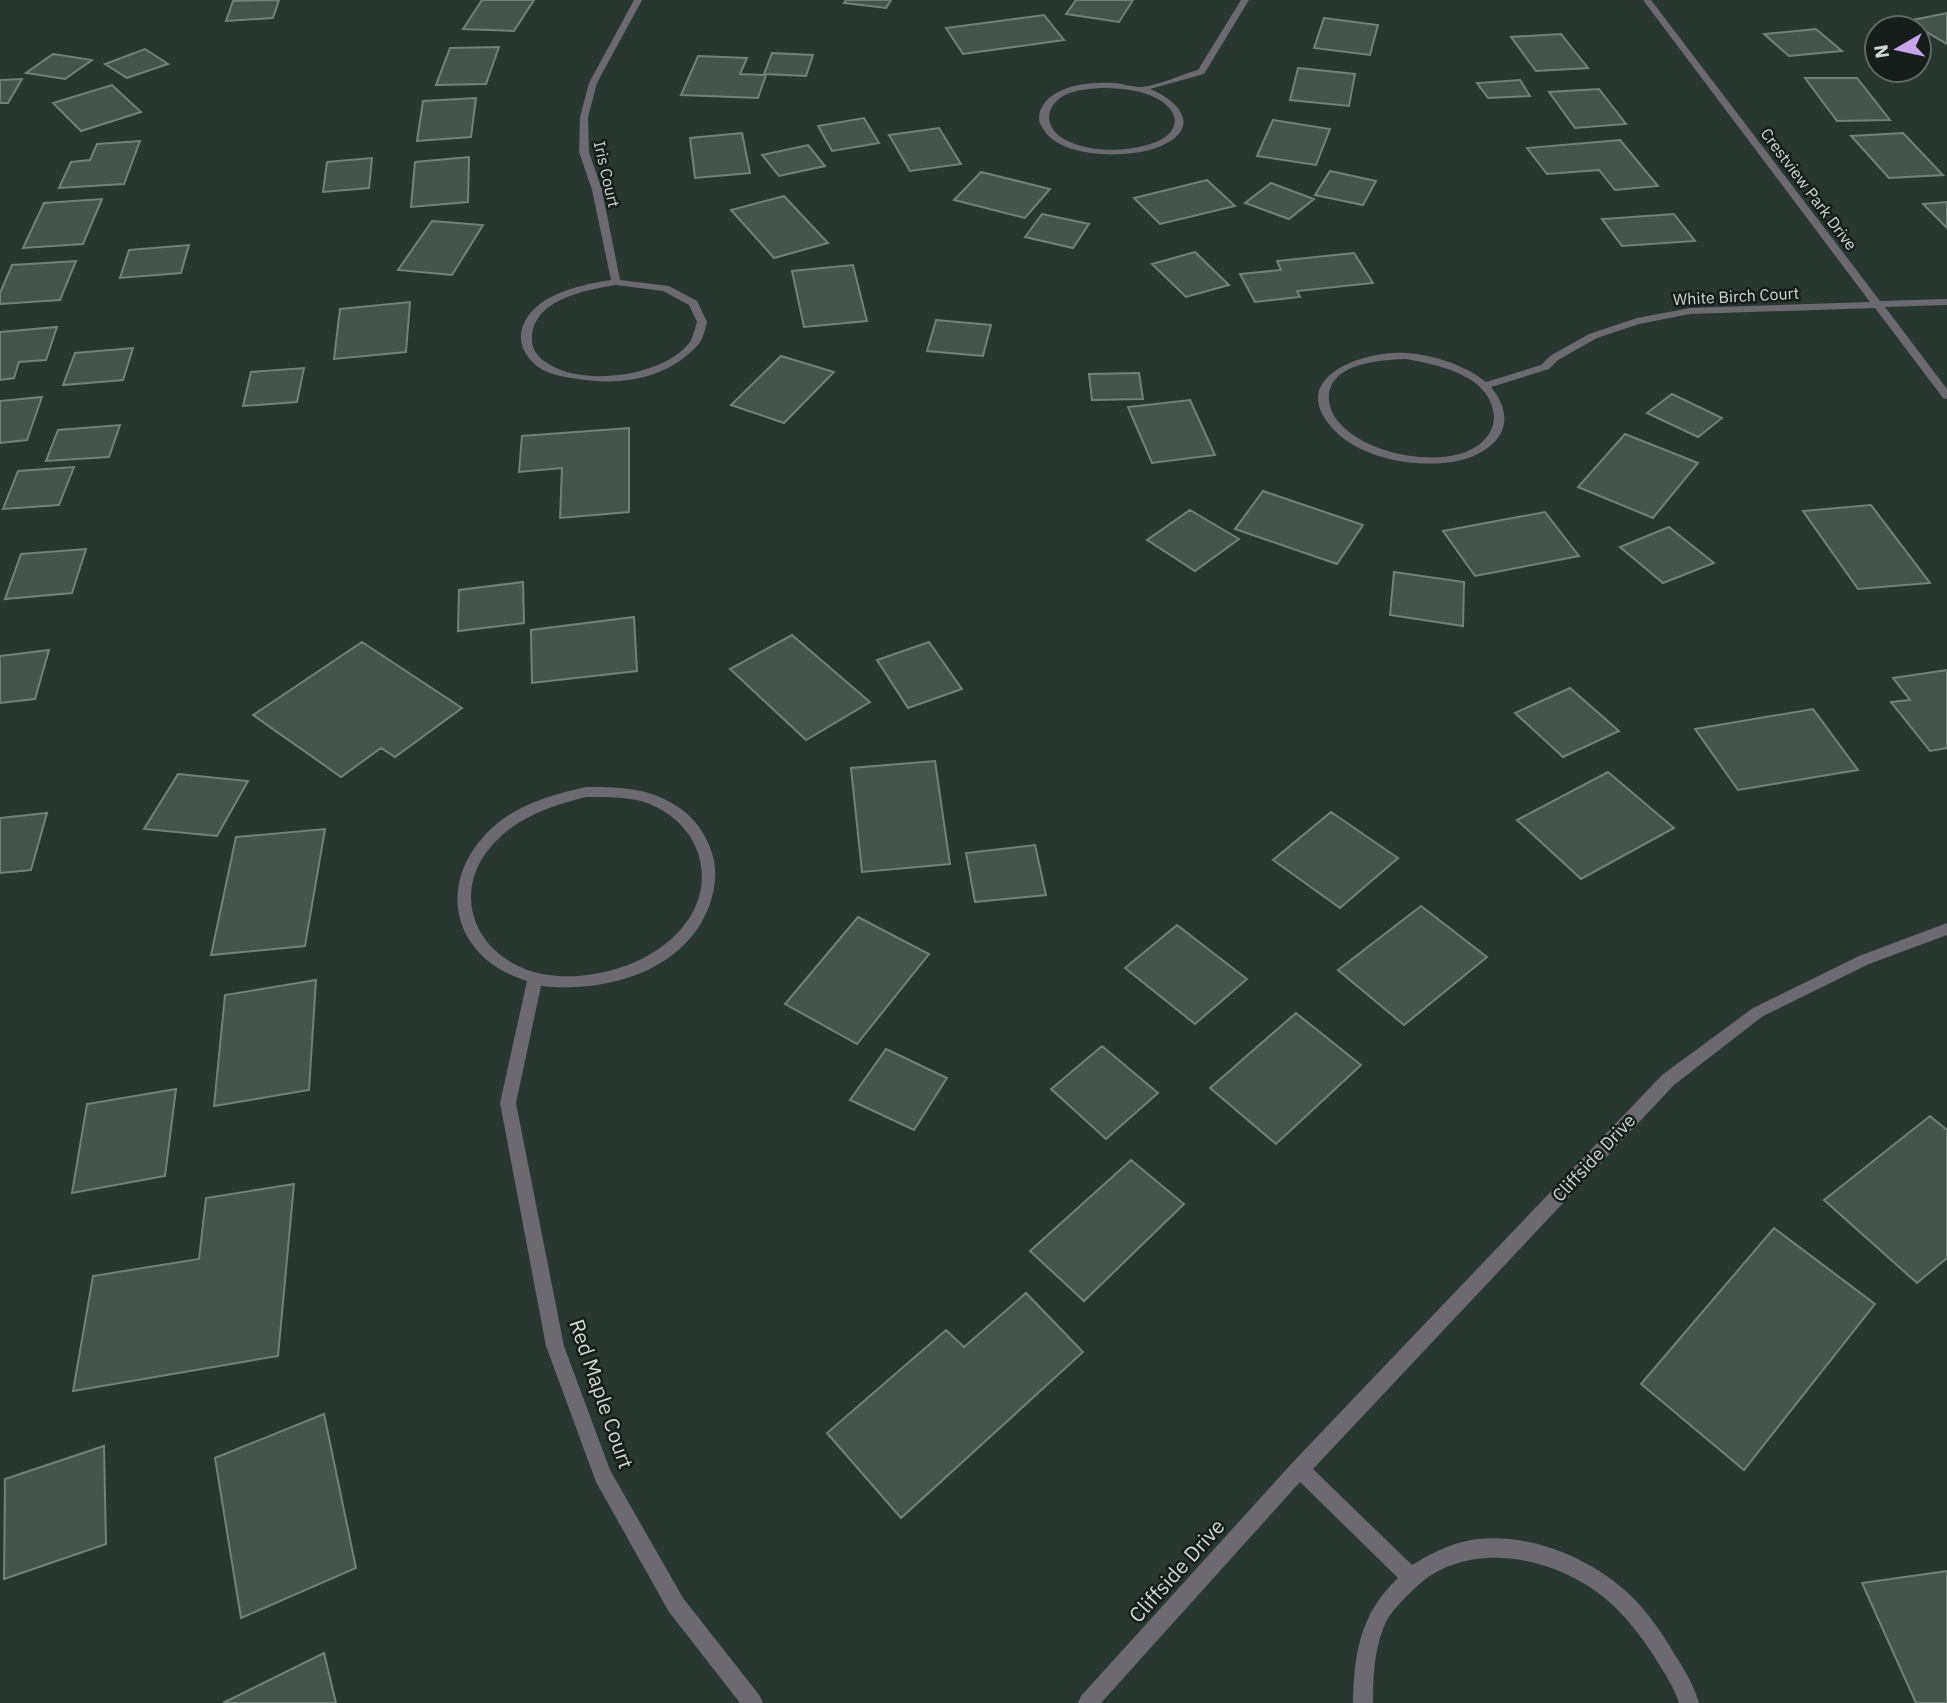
<svg xmlns="http://www.w3.org/2000/svg" width="1947" height="1703" font-family="'IBM Plex Sans',sans-serif">
  <style>
    .building { fill: #45554d; stroke: #71827a; stroke-width: 2 }
    .lines { fill: none; stroke-linecap: round; stroke-linejoin: round }
    .minor { fill: #6c6970; fill-rule: evenodd }
    .labels { text-anchor: middle; stroke-width: 5; stroke-linejoin: round; paint-order: stroke }
    .far-street-label { font-size: 16px; fill: #cfd9d4; stroke: #161d1a }
    .street-label { font-size: 18px; fill: #cfd9d4; stroke: #161d1a }
    .near-street-label { font-size: 21px; fill: #cfd9d4; stroke: #161d1a }
  </style>
  <rect width="100%" height="100%" fill="#283730"/>
  <path class="building" d="M 279,0 L 273,18 L 226,21 L 233,1 Z
    M 482,0 L 534,0 L 514,31 L 463,29 Z
    M 846,0 L 891,0 L 886,8 L 844,3 Z
    M 1076,0 L 1133,0 L 1119,22 L 1066,14 Z
    M 1947,13 L 1947,44 L 1908,21 Z
    M 1044,15 L 1064,40 L 963,54 L 946,28 Z
    M 1324,18 L 1378,25 L 1370,55 L 1314,48 Z
    M 1816,29 L 1842,51 L 1789,56 L 1764,34 Z
    M 1561,34 L 1588,68 L 1536,71 L 1511,37 Z
    M 499,47 L 486,84 L 436,85 L 450,48 Z
    M 145,49 L 168,64 L 127,78 L 105,64 Z
    M 772,53 L 813,55 L 806,76 L 764,74 Z
    M 53,54 L 92,60 L 65,79 L 26,73 Z
    M 698,56 L 747,58 L 740,74 L 766,75 L 758,98 L 681,95 Z
    M 1298,68 L 1355,74 L 1349,106 L 1290,100 Z
    M 1805,78 L 1857,78 L 1890,120 L 1837,121 Z
    M 22,79 L 8,103 L 0,103 L 0,80 Z
    M 1520,80 L 1530,96 L 1488,98 L 1477,83 Z
    M 112,85 L 141,112 L 81,131 L 53,103 Z
    M 1599,89 L 1626,124 L 1575,128 L 1549,92 Z
    M 476,98 L 471,137 L 417,141 L 423,101 Z
    M 864,118 L 879,143 L 832,151 L 818,126 Z
    M 1273,120 L 1330,129 L 1316,165 L 1257,156 Z
    M 939,128 L 961,164 L 910,171 L 889,135 Z
    M 742,133 L 750,173 L 695,178 L 690,138 Z
    M 1903,133 L 1943,175 L 1889,178 L 1851,136 Z
    M 1620,140 L 1658,186 L 1615,190 L 1599,170 L 1547,174 L 1527,148 Z
    M 140,141 L 124,184 L 59,188 L 71,162 L 90,160 L 97,144 Z
    M 808,145 L 825,166 L 779,176 L 762,155 Z
    M 469,157 L 468,202 L 411,207 L 415,162 Z
    M 372,158 L 369,188 L 323,192 L 327,162 Z
    M 1330,171 L 1376,181 L 1363,205 L 1315,195 Z
    M 981,172 L 1050,189 L 1025,218 L 954,200 Z
    M 1207,180 L 1235,206 L 1160,224 L 1134,198 Z
    M 1271,183 L 1314,199 L 1289,219 L 1245,203 Z
    M 784,196 L 828,243 L 774,258 L 731,210 Z
    M 102,199 L 83,244 L 23,248 L 44,203 Z
    M 1947,202 L 1947,228 L 1923,204 Z
    M 1042,214 L 1089,224 L 1073,248 L 1025,237 Z
    M 1674,214 L 1695,241 L 1622,246 L 1602,219 Z
    M 432,221 L 483,225 L 452,275 L 398,270 Z
    M 189,245 L 181,273 L 120,278 L 129,250 Z
    M 1195,252 L 1229,285 L 1186,297 L 1152,264 Z
    M 1354,253 L 1373,283 L 1297,291 L 1300,297 L 1255,302 L 1240,274 L 1281,270 L 1277,261 Z
    M 76,261 L 60,300 L 0,304 L 0,293 L 12,265 Z
    M 853,265 L 867,321 L 804,327 L 792,271 Z
    M 410,302 L 406,352 L 334,359 L 340,309 Z
    M 936,320 L 991,325 L 983,356 L 927,351 Z
    M 57,327 L 46,360 L 19,362 L 14,378 L 0,380 L 0,332 Z
    M 133,348 L 123,380 L 63,385 L 75,353 Z
    M 781,356 L 834,372 L 784,423 L 731,405 Z
    M 304,368 L 297,402 L 243,406 L 251,372 Z
    M 1139,373 L 1143,399 L 1092,400 L 1089,374 Z
    M 1672,394 L 1722,418 L 1698,437 L 1647,413 Z
    M 42,397 L 27,440 L 0,443 L 0,401 Z
    M 1190,400 L 1215,455 L 1152,463 L 1128,407 Z
    M 120,425 L 109,457 L 46,461 L 58,430 Z
    M 629,428 L 629,512 L 560,518 L 562,468 L 519,472 L 522,436 Z
    M 1625,434 L 1698,463 L 1653,518 L 1578,487 Z
    M 74,467 L 59,505 L 3,509 L 18,471 Z
    M 1263,491 L 1363,525 L 1337,564 L 1235,529 Z
    M 1871,505 L 1930,583 L 1858,589 L 1803,511 Z
    M 1190,510 L 1239,539 L 1195,571 L 1147,540 Z
    M 1545,512 L 1579,556 L 1475,576 L 1443,531 Z
    M 1669,527 L 1714,563 L 1663,583 L 1620,547 Z
    M 86,549 L 72,593 L 5,599 L 21,554 Z
    M 1394,572 L 1464,582 L 1463,626 L 1390,615 Z
    M 523,582 L 524,623 L 458,631 L 459,590 Z
    M 634,617 L 637,671 L 532,683 L 531,630 Z
    M 792,635 L 870,702 L 806,740 L 730,669 Z
    M 362,642 L 462,708 L 395,757 L 381,748 L 341,777 L 253,715 Z
    M 929,642 L 962,689 L 908,708 L 877,660 Z
    M 49,650 L 35,699 L 0,703 L 0,656 Z
    M 1947,670 L 1947,748 L 1930,751 L 1891,702 L 1910,700 L 1893,678 Z
    M 1570,688 L 1619,731 L 1563,757 L 1515,713 Z
    M 1813,709 L 1858,770 L 1738,790 L 1695,729 Z
    M 935,761 L 950,864 L 862,872 L 851,768 Z
    M 1608,772 L 1674,828 L 1581,879 L 1517,820 Z
    M 178,774 L 248,781 L 217,836 L 144,829 Z
    M 1331,812 L 1398,858 L 1340,908 L 1273,860 Z
    M 47,813 L 31,870 L 0,873 L 0,818 Z
    M 325,829 L 305,946 L 211,955 L 236,837 Z
    M 1035,845 L 1046,895 L 975,902 L 966,853 Z
    M 1421,906 L 1487,957 L 1404,1025 L 1338,970 Z
    M 858,917 L 929,954 L 857,1044 L 785,1004 Z
    M 1177,925 L 1247,979 L 1195,1024 L 1125,968 Z
    M 316,980 L 309,1090 L 214,1106 L 225,995 Z
    M 1296,1013 L 1361,1065 L 1276,1144 L 1210,1088 Z
    M 1102,1046 L 1158,1093 L 1106,1139 L 1051,1089 Z
    M 886,1049 L 947,1078 L 914,1130 L 850,1100 Z
    M 176,1089 L 165,1176 L 72,1193 L 87,1104 Z
    M 1930,1116 L 1947,1130 L 1947,1258 L 1917,1283 L 1824,1200 Z
    M 1131,1160 L 1184,1204 L 1084,1301 L 1030,1251 Z
    M 294,1184 L 278,1356 L 73,1391 L 93,1276 L 199,1259 L 206,1198 Z
    M 1774,1228 L 1875,1304 L 1744,1470 L 1641,1384 Z
    M 1026,1293 L 1083,1352 L 901,1518 L 827,1433 L 946,1330 L 964,1347 Z
    M 324,1414 L 356,1568 L 241,1618 L 215,1458 Z
    M 104,1446 L 106,1544 L 4,1579 L 5,1479 Z
    M 1947,1571 L 1947,1703 L 1916,1703 L 1862,1583 Z
    M 324,1653 L 336,1703 L 223,1703 Z"/>
  <g class="lines">
    <path class="minor" d="M 634,0 L 642,0 L 597,83 L 588,117 L 589,152 L 602,190 L 620,280 L 669,286 L 697,301 L 707,322 C 705,330 703,340 697,346 C 666,379 621,386 578,379 C 564,377 550,375 538,367 C 528,359 520,348 521,335 C 526,296 579,285 611,280 L 592,190 L 579,152 L 580,117 L 589,83 ZM 616,285 L 663,291 L 689,305 L 697,322 C 695,328 693,337 690,342 C 664,377 581,387 547,363 C 537,357 531,348 532,337 C 534,299 586,290 616,285 Z
      M 1241,0 L 1249,0 L 1204,74 L 1150,89 C 1180,101 1202,128 1161,146 C 1132,159 1059,160 1042,127 C 1038,121 1038,114 1042,107 C 1055,84 1092,82 1115,83 C 1123,84 1133,87 1141,87 C 1160,85 1180,75 1198,70 ZM 1099,88 C 1117,88 1135,89 1152,96 C 1185,111 1181,136 1147,145 C 1123,152 1091,152 1068,141 C 1043,130 1043,105 1067,94 C 1077,90 1089,89 1099,88 Z
      M 1643,0 L 1651,0 L 1880,301 L 1947,299 L 1947,305 L 1885,307 L 1947,389 L 1947,399 L 1943,398 L 1875,308 L 1690,314 L 1639,324 L 1597,338 L 1558,360 L 1549,369 L 1491,387 C 1526,430 1486,460 1443,463 C 1407,466 1360,457 1334,430 C 1284,378 1364,350 1406,353 C 1434,355 1465,365 1486,382 L 1541,365 L 1550,356 L 1589,334 L 1637,318 L 1690,308 L 1870,302 ZM 1406,359 C 1438,365 1491,375 1494,416 C 1494,428 1489,436 1480,444 C 1448,469 1377,456 1348,431 C 1338,423 1330,413 1329,400 C 1327,363 1380,360 1406,359 Z
      M 586,787 C 612,787 640,787 664,799 C 688,810 704,828 712,853 C 718,872 715,891 708,909 C 682,973 603,993 541,986 L 516,1103 L 564,1346 L 610,1470 L 683,1598 L 760,1696 L 763,1703 L 740,1703 L 669,1612 L 596,1482 L 546,1346 L 500,1103 L 527,981 C 457,960 434,890 485,835 C 511,806 550,795 586,787 ZM 586,797 C 608,797 634,796 654,806 C 704,829 718,887 681,929 C 658,955 626,969 593,974 C 571,978 545,977 525,969 C 468,946 452,884 497,840 C 521,816 553,805 586,797 Z
      M 1947,923 L 1947,935 L 1869,964 L 1763,1016 L 1674,1085 L 1313,1469 L 1412,1565 C 1430,1554 1449,1544 1471,1540 C 1526,1531 1590,1557 1630,1595 C 1648,1612 1662,1633 1675,1655 C 1685,1670 1694,1686 1699,1703 L 1679,1703 C 1674,1687 1663,1671 1654,1656 C 1640,1635 1625,1615 1606,1599 C 1555,1557 1468,1537 1415,1588 C 1403,1600 1389,1612 1383,1629 C 1374,1653 1373,1678 1373,1703 L 1353,1703 C 1354,1653 1360,1614 1398,1578 L 1300,1482 L 1101,1703 L 1078,1703 L 1081,1696 L 1293,1462 L 1662,1075 L 1753,1008 L 1859,956 Z"/>
  </g>
  <g class="labels">
    <g class="far-street-label">
      <text transform="translate(607 174) rotate(77)" y="6">Iris Court</text>
      <text transform="translate(1809 189) rotate(53)" y="6">Crestview Park Drive</text>
      <text transform="translate(1736 296) rotate(-3)" y="6">White Birch Court</text>
    </g>
    <g class="street-label">
      <text transform="translate(1594 1158) rotate(-47)" y="6">Cliffside Drive</text>
    </g>
    <g class="near-street-label">
      <text transform="translate(601 1394) rotate(71)" y="7">Red Maple Court</text>
      <text transform="translate(1177 1571) rotate(-48)" y="7">Cliffside Drive</text>
    </g>
  </g>
  <g transform="translate(1898 49) rotate(261)"><circle r="33" fill="#161d1a" stroke="#606864" stroke-width="2"/>
  <path d="M0-5L12 26L0 18L-12 26Z" fill="#c9a5ee"/>
  <text y="-10" font-size="19" font-weight="bold" text-anchor="middle" fill="#cfd9d4">N</text>
  </g>
</svg>
